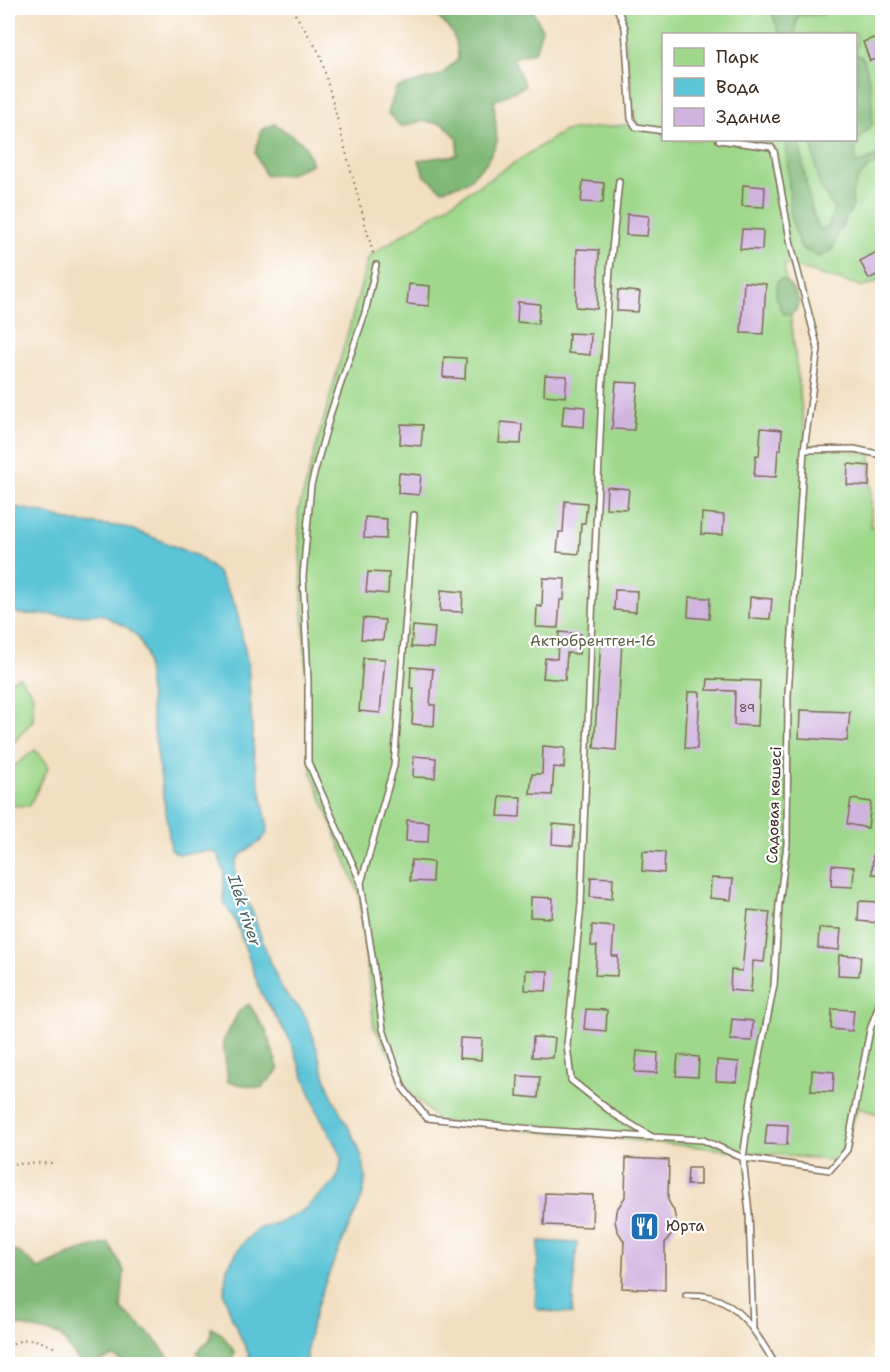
<svg xmlns="http://www.w3.org/2000/svg" width="890" height="1372" font-family="'Shantell Sans',sans-serif">
  <style>
    .green { fill: #9fd88b; stroke: #6d8154; stroke-width: 1.5; fill-rule: evenodd }
    .forest { fill: #7fb877; stroke: #5d714a; stroke-width: 1.5 }
    .water { fill: #5bc4d7; stroke: #4b777a; stroke-width: 1.5 }
    .building { fill: #d1b3e0 }
    .lines { fill: none; stroke-linecap: round; stroke-linejoin: round }
    .service-casing { stroke: #7b6957; stroke-width: 8 }
    .path { stroke: #7b6957; stroke-width: 2; stroke-dasharray: 1.5 4.5; stroke-linecap: butt }
    .service { stroke: #fff; stroke-width: 5 }
    .labels { text-anchor: middle; stroke-width: 4.5; stroke-linejoin: round; paint-order: stroke }
    .number-label { font-size: 12px; fill: #604c4e }
    .park-label { font-size: 15px; fill: #595e3f; stroke: #fff }
    .street-label { font-size: 15px; fill: #3b2a1e; stroke: #fff }
    .poi-label { font-size: 15px; fill: #3b2a1e; stroke: #fff; text-anchor: start }
    .water-label { font-size: 16px; font-style: italic; fill: #46605f; stroke: #fff }
  </style>
  <rect width="100%" height="100%" fill="#fff"/>
  <filter id="ink" filterUnits="userSpaceOnUse"><feTurbulence type="fractalNoise" baseFrequency=".0167" numOctaves="2"/><feDisplacementMap in="SourceGraphic" scale="12" xChannelSelector="R" yChannelSelector="G"/><feConvolveMatrix kernelMatrix="1 2 1 2 8 2 1 2 1" color-interpolation-filters="sRGB"/></filter>
  <filter id="wash" filterUnits="userSpaceOnUse"><feTurbulence type="fractalNoise" baseFrequency=".008" numOctaves="4" result="noise"/><feDisplacementMap in="SourceGraphic" scale="24" xChannelSelector="R" yChannelSelector="G"/><feGaussianBlur stdDeviation="1.35" result="paint"/><feColorMatrix in="noise" values="0 0 0 0 0 0 0 0 0 0 0 0 0 0 0 0 0 1.4 0 .05"/><feComposite in="paint" operator="in"/></filter>
  <g filter="url(#wash)">
    <rect width="100%" height="100%" fill="#f2dfc1"/>
    <path class="green" d="M 620,8 L 882,8 L 882,280 L 864,287 L 784,264 L 806,444 L 871,454 L 871,527 L 882,528 L 882,1115 L 858,1108 L 839,1161 L 439,1121 L 412,1094 L 374,1027 L 359,894 L 311,771 L 298,512 L 369,256 L 564,131 L 636,124 ZM 664,34 L 856,34 L 856,140 L 664,140 Z
      M 19,676 L 33,695 L 33,720 L 8,749 L 8,683 Z
      M 35,750 L 49,766 L 29,806 L 8,805 L 8,771 Z"/>
    <path class="forest" d="M 427,8 L 532,8 L 542,29 L 535,52 L 513,58 L 525,86 L 494,101 L 497,142 L 486,163 L 467,182 L 442,190 L 424,175 L 419,160 L 457,155 L 458,139 L 444,124 L 421,121 L 401,127 L 388,113 L 396,88 L 441,75 L 458,59 C 457,29 447,26 427,8 Z
      M 770,8 L 831,8 L 823,14 L 797,16 L 795,34 L 780,34 Z
      M 856,54 L 863,58 C 871,80 873,101 872,125 C 859,138 853,143 856,163 L 867,161 L 882,153 L 882,163 L 871,166 L 858,178 L 852,194 L 853,206 L 838,233 L 832,250 L 819,257 L 801,248 L 791,218 L 786,140 L 800,140 C 802,162 809,212 820,230 L 829,226 L 834,208 L 819,184 L 811,140 L 856,140 Z
      M 275,124 L 305,145 L 312,164 L 286,175 L 265,175 L 255,153 L 261,130 Z
      M 782,279 L 790,285 L 799,300 L 796,310 L 791,315 L 782,313 L 776,295 L 777,281 Z
      M 249,1004 L 266,1031 L 279,1070 L 261,1088 L 228,1082 L 223,1042 L 239,1011 Z
      M 109,1243 L 124,1271 L 121,1309 L 156,1340 L 173,1364 L 126,1364 L 113,1356 L 93,1364 L 81,1364 L 60,1335 L 8,1323 L 8,1249 L 20,1253 L 39,1269 L 73,1253 Z
      M 211,1328 L 222,1334 L 235,1353 L 230,1364 L 205,1364 L 197,1352 L 211,1338 Z"/>
    <path class="water" d="M 8,506 L 41,512 L 74,522 L 125,527 L 157,539 L 199,557 L 218,573 L 236,607 L 248,665 L 254,758 L 268,828 C 266,847 235,848 235,868 C 236,884 246,897 252,911 C 261,936 269,963 281,987 C 287,999 301,1005 306,1018 C 318,1044 321,1074 334,1100 C 346,1125 365,1150 365,1179 C 365,1197 354,1215 347,1231 C 331,1268 305,1323 307,1364 L 253,1364 L 232,1318 L 224,1294 L 227,1268 L 242,1244 L 258,1229 L 281,1222 L 302,1211 L 334,1183 L 339,1173 L 342,1157 L 318,1113 L 289,1038 L 261,993 L 236,922 L 224,903 L 224,872 L 219,856 L 215,852 L 209,851 L 178,854 L 171,849 L 151,710 L 146,654 L 138,637 L 128,628 L 101,614 L 70,615 L 20,614 L 8,609 Z
      M 539,1241 L 577,1243 L 572,1314 L 539,1310 L 535,1306 Z"/>
    <g id="blocks">
      <path class="building" d="M 882,35 L 882,57 L 870,61 L 863,42 Z
        M 583,181 L 604,183 L 603,203 L 581,202 Z
        M 743,185 L 765,187 L 764,207 L 742,206 Z
        M 627,214 L 649,216 L 647,236 L 626,235 Z
        M 742,229 L 763,230 L 762,250 L 740,249 Z
        M 577,249 L 599,250 L 597,309 L 576,307 Z
        M 882,249 L 882,272 L 869,279 L 860,261 Z
        M 744,282 L 766,284 L 763,334 L 741,333 Z
        M 409,284 L 430,286 L 429,306 L 407,304 Z
        M 618,290 L 640,292 L 638,312 L 617,311 Z
        M 518,302 L 540,304 L 538,324 L 517,322 Z
        M 569,333 L 591,334 L 590,355 L 568,353 Z
        M 444,357 L 466,358 L 465,379 L 443,377 Z
        M 545,375 L 567,376 L 565,397 L 544,395 Z
        M 616,382 L 638,383 L 634,430 L 612,429 Z
        M 564,405 L 585,407 L 584,427 L 562,425 Z
        M 501,422 L 522,424 L 521,444 L 499,443 Z
        M 401,424 L 423,425 L 421,446 L 400,444 Z
        M 761,428 L 782,430 L 781,450 L 778,450 L 776,477 L 754,476 L 756,455 L 759,456 Z
        M 848,464 L 870,466 L 869,486 L 847,485 Z
        M 399,473 L 421,475 L 419,495 L 398,493 Z
        M 607,487 L 629,489 L 627,509 L 606,508 Z
        M 565,501 L 587,503 L 585,523 L 581,523 L 579,554 L 557,552 L 559,532 L 563,532 Z
        M 702,513 L 724,515 L 723,535 L 701,534 Z
        M 365,517 L 387,519 L 386,539 L 364,538 Z
        M 368,572 L 389,573 L 388,594 L 366,592 Z
        M 543,578 L 565,579 L 564,600 L 560,600 L 558,628 L 536,627 L 537,606 L 542,607 Z
        M 441,590 L 463,592 L 462,612 L 440,611 Z
        M 615,590 L 637,591 L 636,612 L 614,610 Z
        M 689,597 L 710,598 L 709,619 L 688,617 Z
        M 750,597 L 772,599 L 770,619 L 749,618 Z
        M 363,618 L 385,620 L 383,640 L 361,639 Z
        M 413,626 L 435,628 L 433,648 L 411,647 Z
        M 559,632 L 581,634 L 579,654 L 567,653 L 565,680 L 543,678 L 545,658 L 557,659 Z
        M 601,640 L 622,641 L 616,750 L 594,748 Z
        M 363,658 L 385,659 L 380,713 L 359,711 Z
        M 411,667 L 433,669 L 430,705 L 435,705 L 434,726 L 412,724 L 414,688 L 410,688 Z
        M 708,679 L 760,681 L 758,726 L 734,725 L 735,691 L 707,690 Z
        M 688,692 L 700,692 L 697,749 L 685,748 Z
        M 800,710 L 850,712 L 847,741 L 799,738 Z
        M 543,746 L 565,748 L 564,768 L 554,767 L 552,795 L 530,794 L 532,774 L 542,774 Z
        M 414,756 L 436,758 L 435,778 L 413,777 Z
        M 500,796 L 521,797 L 520,817 L 498,816 Z
        M 851,799 L 871,802 L 868,828 L 847,824 Z
        M 407,820 L 429,822 L 428,842 L 406,841 Z
        M 553,824 L 575,826 L 573,846 L 552,844 Z
        M 643,851 L 665,852 L 664,873 L 642,871 Z
        M 873,854 L 882,854 L 882,875 L 872,874 Z
        M 411,860 L 433,862 L 432,882 L 410,881 Z
        M 832,865 L 854,867 L 853,887 L 831,886 Z
        M 591,877 L 613,878 L 612,899 L 590,897 Z
        M 711,878 L 733,879 L 731,900 L 710,898 Z
        M 531,897 L 553,898 L 552,918 L 530,917 Z
        M 859,901 L 881,902 L 879,923 L 858,921 Z
        M 748,910 L 770,912 L 764,962 L 753,961 L 751,992 L 730,990 L 731,970 L 742,971 Z
        M 592,925 L 614,927 L 612,956 L 618,956 L 617,976 L 595,975 L 597,946 L 591,946 Z
        M 819,928 L 841,929 L 839,950 L 818,948 Z
        M 839,955 L 861,956 L 859,976 L 838,975 Z
        M 526,970 L 548,971 L 546,991 L 525,990 Z
        M 586,1009 L 607,1010 L 606,1031 L 584,1029 Z
        M 832,1009 L 854,1010 L 852,1031 L 831,1029 Z
        M 732,1019 L 753,1021 L 752,1041 L 730,1040 Z
        M 533,1037 L 555,1038 L 553,1058 L 532,1057 Z
        M 460,1038 L 482,1039 L 481,1060 L 459,1058 Z
        M 637,1051 L 658,1053 L 657,1073 L 635,1072 Z
        M 678,1055 L 699,1057 L 698,1077 L 676,1076 Z
        M 717,1060 L 739,1062 L 737,1082 L 716,1081 Z
        M 812,1070 L 834,1072 L 833,1092 L 811,1091 Z
        M 518,1076 L 540,1077 L 538,1098 L 517,1096 Z
        M 767,1124 L 788,1125 L 787,1145 L 765,1144 Z
        M 626,1158 L 669,1160 L 668,1200 L 674,1211 L 676,1221 L 673,1231 L 665,1243 L 665,1290 L 622,1288 L 624,1241 L 617,1230 L 615,1221 L 616,1211 L 625,1197 Z
        M 688,1168 L 700,1168 L 700,1185 L 687,1185 Z
        M 545,1193 L 593,1195 L 592,1227 L 544,1225 Z"/>
    </g>
  </g>
  <g filter="url(#ink)">
    <use href="#blocks" fill-opacity="0" stroke="#7b6957" stroke-width="1.5"/>
    <g class="lines">
      <defs>
        <path id="service" d="M 617,8 L 625,28 L 631,119 L 636,127 L 664,131
          M 719,140 L 771,147 L 774,151 L 791,245 L 818,349 L 804,450 L 854,449 L 882,455
          M 619,181 L 610,270 L 602,392 L 591,641 L 581,904 L 567,1045 L 571,1080 L 614,1114 L 652,1137 L 703,1140 L 743,1158 L 830,1170 L 847,1150 L 870,1030 L 882,996
          M 414,515 L 394,766 L 361,883 L 383,1029 L 403,1088 L 427,1118 L 541,1130 L 649,1137
          M 361,883 L 308,762 L 308,680 L 303,576 L 311,485 L 331,412 L 365,313 L 376,265
          M 686,1295 C 693,1295 703,1295 710,1297 C 743,1306 759,1338 775,1364
          M 753,1328 L 749,1213 L 743,1158 L 751,1100 L 774,985 L 779,904 L 787,844 L 788,695 L 804,450"/>
      </defs>
      <use href="#service" class="service-casing"/>
      <path class="path" d="M 294,8 L 295,14 L 320,54 L 374,257
        M 8,1164 L 54,1163
        M 8,1348 C 27,1333 37,1340 58,1349"/>
      <use href="#service" class="service"/>
    </g>
  </g>
  <defs>
    <symbol id="restaurant-square" viewBox="-11 -11 22 22"><rect x="-9" y="-9" width="18" height="18" rx="4" fill="#1f6fb2" stroke="#fff"/><path d="M-5-6h1v4h1v-4h1v4h1v-4h1v5L-1.5 .5V6h-2V.5L-5-1ZM5-6V6H3V1.5H1.5Q1.5-4 5-6Z" fill="#fff"/></symbol>
  </defs>
  <g fill-rule="evenodd">
    <use href="#restaurant-square" x="628" y="1210" width="33" height="33"/>
  </g>
  <g class="labels">
    <g class="number-label">
      <text x="747" y="712">89</text>
    </g>
    <g class="park-label">
      <text x="593" y="646">Актюбрентген-16</text>
    </g>
    <g class="street-label">
      <text transform="translate(774 805) rotate(-88)" y="5">Садовая көшесі</text>
    </g>
    <g class="poi-label">
      <text x="666" y="1231">Юрта</text>
    </g>
    <g class="water-label">
      <text transform="translate(245 910) rotate(72)" y="6">Ilek river</text>
    </g>
  </g>
  <rect width="890" height="1372" fill="none" stroke="#fff" stroke-width="30"/>
  <rect x="662" y="33" width="195" height="108" fill="#ffffff" stroke="#b1aaa5" stroke-width="1.5"/>
  <rect x="674" y="48" width="30" height="18" fill="#9fd88b" stroke="#b1aaa5" stroke-width="1.5"/>
  <text x="716" y="63" font-size="18" fill="#3b2a1e">Парк</text>
  <rect x="674" y="78" width="30" height="18" fill="#5bc4d7" stroke="#b1aaa5" stroke-width="1.5"/>
  <text x="716" y="93" font-size="18" fill="#3b2a1e">Вода</text>
  <rect x="674" y="108" width="30" height="18" fill="#d1b3e0" stroke="#b1aaa5" stroke-width="1.5"/>
  <text x="716" y="123" font-size="18" fill="#3b2a1e">Здание</text>
</svg>
